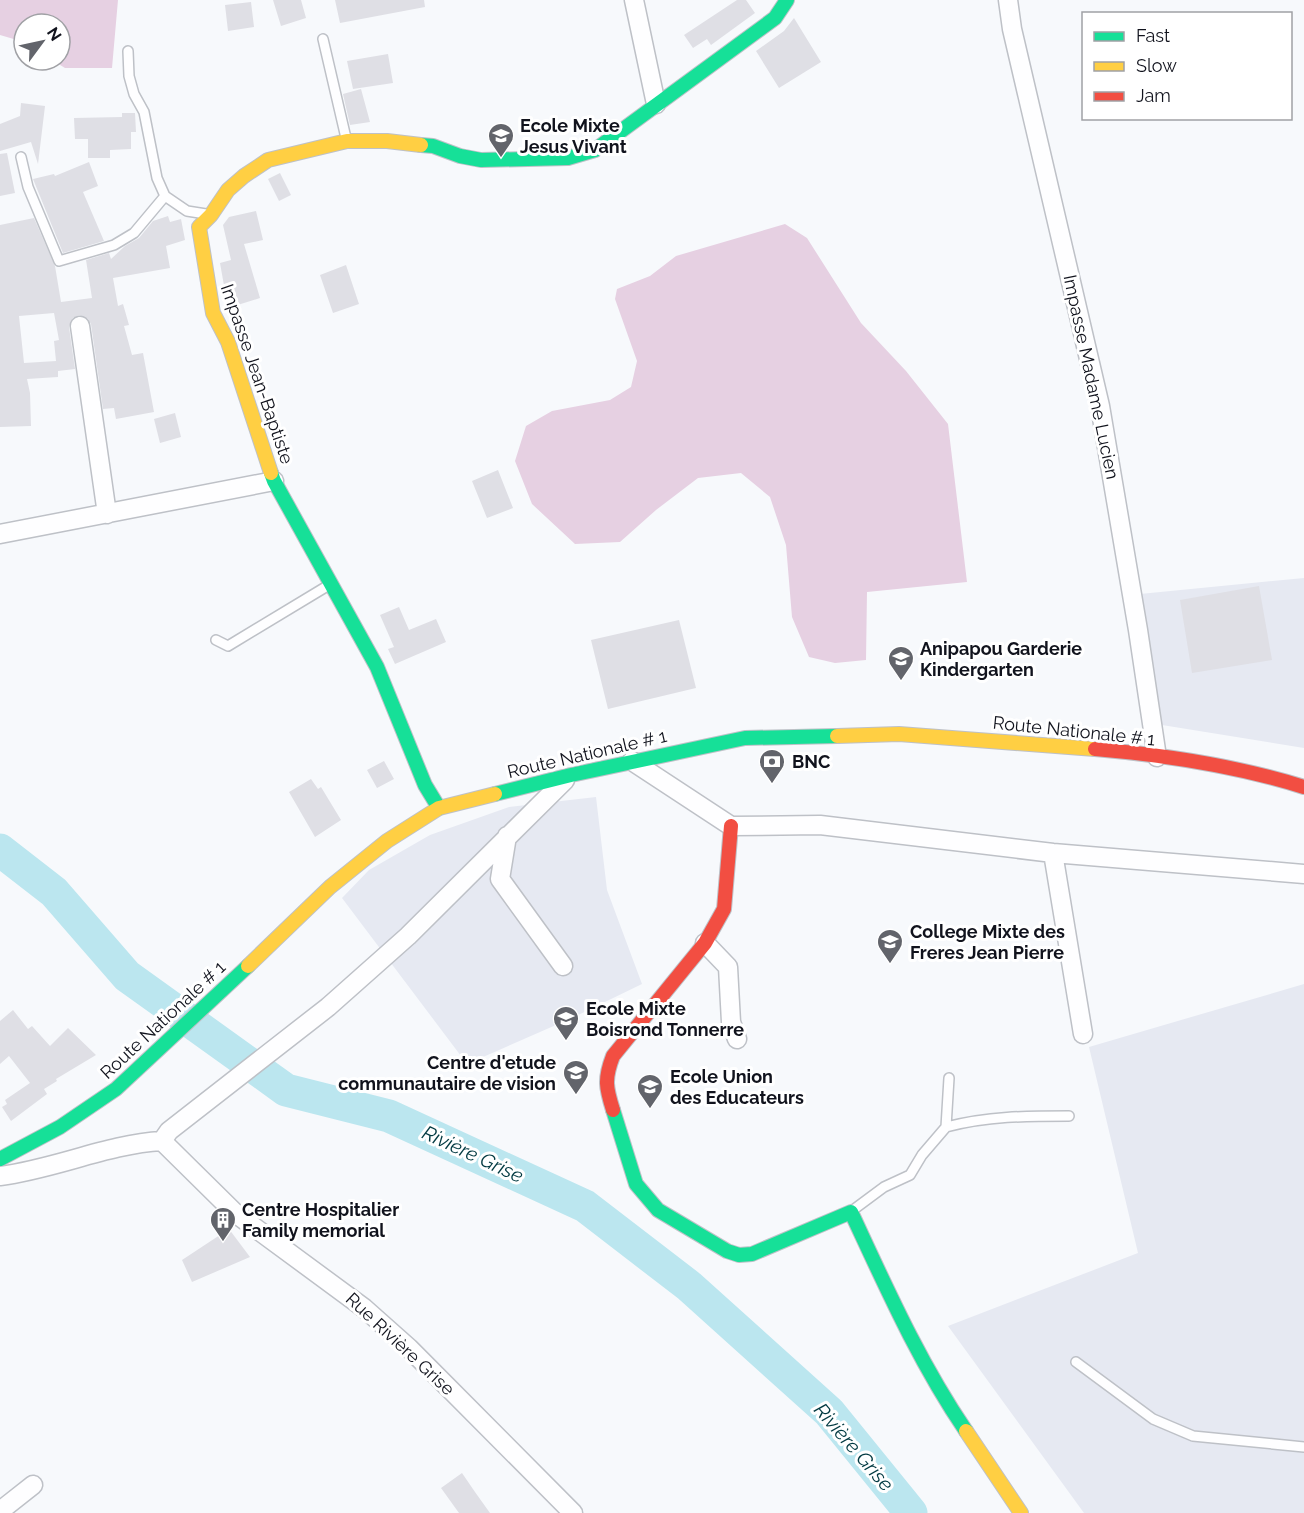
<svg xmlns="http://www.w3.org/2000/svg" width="1304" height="1513" font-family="Raleway,sans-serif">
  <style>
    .built { fill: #e6e9f2 }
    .forest { fill: #e6d0e2 }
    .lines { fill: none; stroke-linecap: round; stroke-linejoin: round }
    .river { stroke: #bbe6ef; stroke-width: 33 }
    .building { fill: #dfdfe5; fill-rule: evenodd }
    .lane-casing { stroke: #bec1c7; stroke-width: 12 }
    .street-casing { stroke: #bec1c7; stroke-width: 21 }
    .fast-casing { stroke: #bec1c7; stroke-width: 16 }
    .slow-casing { stroke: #bec1c7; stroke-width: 16 }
    .jam-casing { stroke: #bec1c7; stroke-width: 16 }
    .lane { stroke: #fefeff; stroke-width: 9 }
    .street { stroke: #fefeff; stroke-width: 18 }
    .fast { stroke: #16e098; stroke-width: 14 }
    .slow { stroke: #ffcf43; stroke-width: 14 }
    .jam { stroke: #f24e42; stroke-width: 14 }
    .labels { text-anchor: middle; stroke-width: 6; stroke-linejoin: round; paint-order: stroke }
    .poi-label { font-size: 18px; font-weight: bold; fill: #11131d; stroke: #fff; text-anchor: start }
    .street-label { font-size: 18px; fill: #11131d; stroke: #fff }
    .water-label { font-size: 20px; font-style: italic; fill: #003941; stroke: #fff }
  </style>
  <rect width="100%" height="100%" fill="#f7f9fc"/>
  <path class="built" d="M 1304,578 L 1304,748 L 1162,725 L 1140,594 Z
    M 596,797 L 607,890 L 642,984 L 572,1018 L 467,1064 L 342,898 L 369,870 L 430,835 L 509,807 Z
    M 1304,984 L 1304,1513 L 1084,1513 L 948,1326 L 1138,1253 L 1089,1047 Z"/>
  <path class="forest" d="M 0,0 L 118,0 L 112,68 L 65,68 L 52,60 L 60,60 L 60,24 L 24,24 L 24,44 L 17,40 L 0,35 Z
    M 785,224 L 807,238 L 861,323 L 906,371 L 948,424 L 967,582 L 867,592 L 866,660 L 835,663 L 809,657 L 792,617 L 786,545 L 770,497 L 741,473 L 698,478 L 656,510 L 620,542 L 575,544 L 532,504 L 515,461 L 526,426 L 552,411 L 610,400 L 631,387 L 637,361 L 615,299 L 617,289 L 650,276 L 676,256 Z"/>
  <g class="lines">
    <path class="river" d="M 0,850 L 54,892 L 127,976 L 286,1090 L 389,1116 L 585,1206 L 689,1286 L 829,1412 L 911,1513"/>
  </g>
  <path class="building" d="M 273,0 L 301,0 L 306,18 L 281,26 Z
    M 335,0 L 424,0 L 425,7 L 340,23 Z
    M 737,0 L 746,0 L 755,13 L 711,45 L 707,39 L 693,48 L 684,35 Z
    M 251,2 L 254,27 L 228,31 L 225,5 Z
    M 794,18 L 821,62 L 779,88 L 756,51 L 784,31 Z
    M 388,54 L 393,83 L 353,89 L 347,61 Z
    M 361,89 L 370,122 L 350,125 L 343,94 Z
    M 21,103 L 45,106 L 38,164 L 31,142 L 0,151 L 0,124 L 20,116 Z
    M 122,113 L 135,113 L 136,132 L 131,132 L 131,149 L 110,150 L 110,158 L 88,158 L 88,139 L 75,139 L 74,118 L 122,117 Z
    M 7,153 L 15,193 L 0,196 L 0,154 Z
    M 89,162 L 98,186 L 83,192 L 104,241 L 63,253 L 33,179 L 54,174 L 55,176 Z
    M 280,173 L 291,195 L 279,201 L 268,179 Z
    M 256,211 L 263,240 L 244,244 L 260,298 L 228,308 L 220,263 L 231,260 L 223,225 L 229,217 Z
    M 168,216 L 170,222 L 181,219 L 185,240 L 166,246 L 170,268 L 113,278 L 118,306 L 123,304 L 129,325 L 124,326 L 132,355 L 143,353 L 154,412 L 116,419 L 114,408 L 103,409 L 91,324 L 88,319 L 79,315 L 73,318 L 69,327 L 75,369 L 58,371 L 58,377 L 27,379 L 30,393 L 31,426 L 0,427 L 0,225 L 34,218 L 55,266 L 61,302 L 92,298 L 86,260 L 109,253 L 111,259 L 125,246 L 139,238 L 153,221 ZM 54,313 L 59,340 L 54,341 L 56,361 L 24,363 L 19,316 Z
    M 346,265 L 359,304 L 333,313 L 320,275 Z
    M 175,413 L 181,437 L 160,443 L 154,419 Z
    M 498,470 L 513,508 L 487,518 L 472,481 Z
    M 1259,586 L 1272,660 L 1192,673 L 1180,600 Z
    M 399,607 L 409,630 L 436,619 L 446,642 L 395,664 L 388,649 L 394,647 L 380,615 Z
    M 679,620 L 696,688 L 608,709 L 591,640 Z
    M 384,761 L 394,779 L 377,788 L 367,770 Z
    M 311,779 L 318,789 L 321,787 L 341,820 L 315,837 L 289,792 Z
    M 13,1010 L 28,1029 L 32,1026 L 50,1046 L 68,1028 L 96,1055 L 56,1079 L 57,1081 L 44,1089 L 47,1094 L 11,1121 L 2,1107 L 7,1104 L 5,1100 L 30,1083 L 9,1056 L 0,1064 L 0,1021 Z
    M 229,1229 L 250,1257 L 192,1282 L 182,1260 Z
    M 462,1473 L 475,1492 L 490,1513 L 459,1513 L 441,1488 Z"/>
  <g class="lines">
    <defs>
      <path id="lane" d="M 323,39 L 346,138
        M 128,51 L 129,76 L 134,94 L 144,112 L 157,178 L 165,196 L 187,211 L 206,214
        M 21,157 L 28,187 L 59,261 L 114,245 L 134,233 L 165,196
        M 216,640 L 228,646 L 329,585
        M 946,1127 C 988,1116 1026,1116 1069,1116
        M 853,1210 L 884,1187 L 910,1175 L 922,1155 L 946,1127 L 949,1078
        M 1076,1362 L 1153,1419 L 1193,1436 L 1304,1447"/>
      <path id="street" d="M 634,0 L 656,104
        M 1008,0 L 1012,29 L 1100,406 L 1138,630 L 1157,757
        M 80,326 L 107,514
        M 0,534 L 274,481
        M 632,761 L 731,826 L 820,825 L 1053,853 L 1304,874
        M 507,836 L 500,879 L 563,966
        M 1053,853 L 1083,1034
        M 705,943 L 728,967 L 731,1022 L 737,1039
        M 162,1141 L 235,1213 L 364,1308 L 409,1348 L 573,1513
        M 0,1176 C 55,1169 108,1144 162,1141 L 169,1131 L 328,1007 L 408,936 L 565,780
        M 0,1511 L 33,1485"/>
      <path id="fast" d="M 421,145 L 433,146 L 460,156 L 481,160 L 568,158 L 595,150 L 775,18 L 787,0
        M 271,473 L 274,481 L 377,667 L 425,785 L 439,808
        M 495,794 L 571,775 L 745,738 L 837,736
        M 613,1110 L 636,1184 L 658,1210 L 727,1251 L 739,1255 L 752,1254 L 851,1212 C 886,1287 919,1362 966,1431
        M 0,1159 L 60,1127 L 116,1089 L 248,966"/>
      <path id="slow" d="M 271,473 L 228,342 L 213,313 L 199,227 L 211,215 L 228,190 L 244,176 L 268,160 L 347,141 L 387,141 L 421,145
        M 837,736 L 899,734 L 1095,749
        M 248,966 L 330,887 L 387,841 L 439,808 L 495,794
        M 966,1431 L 1021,1513"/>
      <path id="jam" d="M 1095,749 C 1165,755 1237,766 1304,787
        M 613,1110 C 606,1088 604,1079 613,1056 L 705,943 L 724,909 L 731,826"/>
    </defs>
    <use href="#lane" class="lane-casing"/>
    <use href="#street" class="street-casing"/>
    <use href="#fast" class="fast-casing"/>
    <use href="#slow" class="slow-casing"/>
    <use href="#jam" class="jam-casing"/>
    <use href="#lane" class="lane"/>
    <use href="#street" class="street"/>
    <use href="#fast" class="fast"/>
    <use href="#slow" class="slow"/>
    <use href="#jam" class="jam"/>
  </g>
  <defs>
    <symbol id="school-pin" viewBox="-11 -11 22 30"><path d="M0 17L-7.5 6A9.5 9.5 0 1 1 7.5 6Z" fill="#62646b" stroke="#fff"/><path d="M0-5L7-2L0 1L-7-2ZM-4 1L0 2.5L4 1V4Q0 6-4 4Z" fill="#fff"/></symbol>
    <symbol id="bank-pin" viewBox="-11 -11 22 30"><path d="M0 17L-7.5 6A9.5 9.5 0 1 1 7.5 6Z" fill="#62646b" stroke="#fff"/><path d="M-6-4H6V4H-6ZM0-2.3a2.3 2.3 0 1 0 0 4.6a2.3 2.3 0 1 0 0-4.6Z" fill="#fff"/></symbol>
    <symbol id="building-pin" viewBox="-11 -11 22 30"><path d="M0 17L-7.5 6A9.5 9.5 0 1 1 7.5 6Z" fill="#62646b" stroke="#fff"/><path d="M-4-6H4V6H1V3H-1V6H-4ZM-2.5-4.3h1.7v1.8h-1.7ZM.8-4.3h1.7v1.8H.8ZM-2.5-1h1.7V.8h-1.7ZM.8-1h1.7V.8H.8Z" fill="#fff"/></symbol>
  </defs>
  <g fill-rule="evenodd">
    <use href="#school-pin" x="486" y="121" width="30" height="40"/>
    <use href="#school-pin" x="886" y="644" width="30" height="40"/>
    <use href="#bank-pin" x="757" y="747" width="30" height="40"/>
    <use href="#school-pin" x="875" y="927" width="30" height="40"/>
    <use href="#school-pin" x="551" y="1004" width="30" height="40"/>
    <use href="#school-pin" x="561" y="1058" width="30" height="40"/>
    <use href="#school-pin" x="635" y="1072" width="30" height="40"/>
    <use href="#building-pin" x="208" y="1205" width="30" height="40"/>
  </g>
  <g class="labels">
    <g class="poi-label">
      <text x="520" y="132">Ecole Mixte<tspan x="520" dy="21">Jesus Vivant</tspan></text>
      <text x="920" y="655">Anipapou Garderie<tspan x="920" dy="21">Kindergarten</tspan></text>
      <text x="792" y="768">BNC</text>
      <text x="910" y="938">College Mixte des<tspan x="910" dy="21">Freres Jean Pierre</tspan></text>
      <text x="586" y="1015">Ecole Mixte<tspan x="586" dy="21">Boisrond Tonnerre</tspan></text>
      <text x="556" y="1069" text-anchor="end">Centre d'etude<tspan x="556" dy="21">communautaire de vision</tspan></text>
      <text x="670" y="1083">Ecole Union<tspan x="670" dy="21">des Educateurs</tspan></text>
      <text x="242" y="1216">Centre Hospitalier<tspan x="242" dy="21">Family memorial</tspan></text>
    </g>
    <g class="street-label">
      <text transform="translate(257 374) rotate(71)" y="6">Impasse Jean-Baptiste</text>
      <text transform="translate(1091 377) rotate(78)" y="6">Impasse Madame Lucien</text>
      <text transform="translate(1074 731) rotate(6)" y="6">Route Nationale # 1</text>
      <text transform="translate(587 754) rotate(-13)" y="6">Route Nationale # 1</text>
      <text transform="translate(163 1020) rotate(-43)" y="6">Route Nationale # 1</text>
      <text transform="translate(400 1344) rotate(43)" y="6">Rue Rivière Grise</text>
    </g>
    <g class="water-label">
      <text transform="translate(473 1154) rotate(25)" y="7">Rivière Grise</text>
      <text transform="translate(854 1447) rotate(49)" y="7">Rivière Grise</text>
    </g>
  </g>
  <rect x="1082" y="12" width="210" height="108" fill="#ffffff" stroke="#a0a1a5" stroke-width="1.5"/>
  <rect x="1094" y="32" width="30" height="9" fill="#16e098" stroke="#a0a1a5" stroke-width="1.5"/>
  <text x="1136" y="42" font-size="18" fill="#11131d">Fast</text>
  <rect x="1094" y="62" width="30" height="9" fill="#ffcf43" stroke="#a0a1a5" stroke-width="1.5"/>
  <text x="1136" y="72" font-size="18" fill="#11131d">Slow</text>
  <rect x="1094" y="92" width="30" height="9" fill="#f24e42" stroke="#a0a1a5" stroke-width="1.5"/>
  <text x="1136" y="102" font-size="18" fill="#11131d">Jam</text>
  <g transform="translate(42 42) rotate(57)"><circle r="28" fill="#ffffff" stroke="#a0a1a5" stroke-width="1.5"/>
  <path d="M0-4.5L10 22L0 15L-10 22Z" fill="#62646b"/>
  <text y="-9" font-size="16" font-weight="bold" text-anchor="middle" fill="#11131d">N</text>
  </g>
</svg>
